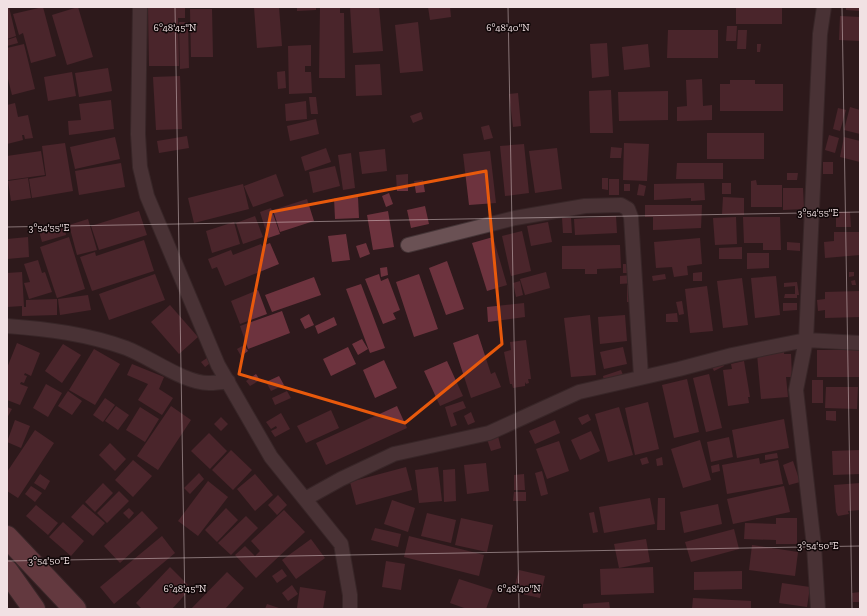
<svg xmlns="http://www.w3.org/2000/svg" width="867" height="616" font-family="'Zilla Slab',serif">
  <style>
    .building { fill: #6d333e }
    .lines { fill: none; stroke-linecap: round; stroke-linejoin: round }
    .minor-casing { stroke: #453537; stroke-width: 16 }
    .primary-casing { stroke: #453537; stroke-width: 24 }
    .minor { stroke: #6a5154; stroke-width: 14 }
    .primary { stroke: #a4616c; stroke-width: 22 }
    .marked { fill: none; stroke: #e8590c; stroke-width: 3; stroke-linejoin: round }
    .ticks { fill: none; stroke: #f1e1e3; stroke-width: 1; stroke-opacity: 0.45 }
    .ticks-label { font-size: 10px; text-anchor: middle; fill: #f1e1e3; stroke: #100708; stroke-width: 3; stroke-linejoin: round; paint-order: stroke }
  </style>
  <rect width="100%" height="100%" fill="#2e191c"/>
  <path class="building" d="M 7,7 L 9,7 L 16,36 L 7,39 Z
    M 43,7 L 56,56 L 31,63 L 23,33 L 19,35 L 13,14 Z
    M 78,7 L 93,57 L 67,65 L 52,15 Z
    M 148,7 L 185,7 L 185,18 L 178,18 L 179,66 L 149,66 Z
    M 254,7 L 279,7 L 282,46 L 257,48 Z
    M 297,7 L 316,7 L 316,10 L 297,11 Z
    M 320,7 L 340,7 L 340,13 L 344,13 L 345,78 L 319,78 Z
    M 350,7 L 379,7 L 383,51 L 353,53 Z
    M 428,7 L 450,7 L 451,17 L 430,20 Z
    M 736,7 L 782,7 L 782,24 L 736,24 Z
    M 846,7 L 860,7 L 860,11 L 846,10 Z
    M 190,9 L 212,9 L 213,57 L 191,57 Z
    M 840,16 L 860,17 L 860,41 L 839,40 Z
    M 179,22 L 188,22 L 189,68 L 180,69 Z
    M 418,22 L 423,71 L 400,73 L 395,25 Z
    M 727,26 L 737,26 L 736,41 L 726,41 Z
    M 668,30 L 718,30 L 718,58 L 667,58 Z
    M 738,30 L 747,30 L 746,49 L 737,49 Z
    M 16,37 L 18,43 L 7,46 L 7,40 Z
    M 607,43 L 609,76 L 592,78 L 590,44 Z
    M 24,44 L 35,89 L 12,95 L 7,75 L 7,48 Z
    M 648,44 L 650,67 L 624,70 L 622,47 Z
    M 757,44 L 761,44 L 760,52 L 757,52 Z
    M 311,45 L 311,66 L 305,66 L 305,72 L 311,72 L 312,93 L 289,94 L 288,46 Z
    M 380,64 L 382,95 L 356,96 L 355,65 Z
    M 108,68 L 112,91 L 79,97 L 75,73 Z
    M 285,71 L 286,88 L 278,89 L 277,72 Z
    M 72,72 L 76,96 L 48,101 L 44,77 Z
    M 180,76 L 182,129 L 156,130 L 153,77 Z
    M 702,79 L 703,106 L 712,105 L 712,120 L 677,121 L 677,107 L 687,106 L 686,80 Z
    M 730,80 L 755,80 L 755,84 L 783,84 L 783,111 L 720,111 L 720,84 L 730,84 Z
    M 611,90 L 613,133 L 590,133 L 589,91 Z
    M 668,91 L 668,120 L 619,121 L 618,92 Z
    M 518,93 L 521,126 L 513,127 L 509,94 Z
    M 309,97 L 316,97 L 318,114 L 311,114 Z
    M 111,100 L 114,129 L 69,135 L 68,121 L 81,120 L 79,104 Z
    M 306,101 L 307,119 L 286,121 L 285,104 Z
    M 15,103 L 18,117 L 28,115 L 33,138 L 25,139 L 24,135 L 22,135 L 23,140 L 7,144 L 7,105 Z
    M 850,107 L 860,110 L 860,134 L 844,130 Z
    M 838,108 L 846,110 L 840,131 L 833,129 Z
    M 421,112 L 423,119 L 413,123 L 410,116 Z
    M 316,119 L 319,134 L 290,141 L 287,126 Z
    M 489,125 L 493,138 L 484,140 L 481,127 Z
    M 707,133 L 764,133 L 764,159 L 707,159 Z
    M 829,135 L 839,138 L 835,153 L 825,150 Z
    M 187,136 L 189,148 L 159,153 L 157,141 Z
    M 115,137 L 120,159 L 75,169 L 70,147 Z
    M 844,137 L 860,141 L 860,162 L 840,157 Z
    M 65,143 L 73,191 L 32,198 L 29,179 L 46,176 L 42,146 Z
    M 624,143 L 649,144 L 647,181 L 623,180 Z
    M 524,144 L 529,193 L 505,196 L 500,146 Z
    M 611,147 L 622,148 L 621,158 L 610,158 Z
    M 326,148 L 331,162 L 305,171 L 301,157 Z
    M 557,148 L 562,189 L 535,193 L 529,151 Z
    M 385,149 L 387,171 L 362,174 L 359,152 Z
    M 41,151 L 45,175 L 8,180 L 7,156 Z
    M 490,151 L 496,203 L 469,205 L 463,154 Z
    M 351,153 L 355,188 L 343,190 L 338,155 Z
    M 823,162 L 833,162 L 833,174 L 823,174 Z
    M 121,163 L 125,187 L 79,195 L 75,171 Z
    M 677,163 L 723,163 L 723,179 L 676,179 Z
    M 335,166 L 340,186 L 313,193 L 309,172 Z
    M 787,173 L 798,173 L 797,180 L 787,180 Z
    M 276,174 L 284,196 L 253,207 L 244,186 Z
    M 408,174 L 408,191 L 397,191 L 396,175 Z
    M 28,178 L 31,198 L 11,201 L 8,181 Z
    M 602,178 L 608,178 L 608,190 L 602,189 Z
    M 609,179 L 619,179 L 619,195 L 609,195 Z
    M 423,180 L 425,192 L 416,193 L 414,181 Z
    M 756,180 L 757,185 L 782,185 L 782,207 L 751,207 L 751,181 Z
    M 704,183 L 705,200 L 691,201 L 691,198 L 654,200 L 654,184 Z
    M 722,183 L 731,183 L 731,194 L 722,194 Z
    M 243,184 L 249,209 L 194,223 L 188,198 Z
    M 624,184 L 630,184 L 630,191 L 624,191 Z
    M 639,184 L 646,186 L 644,196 L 637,195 Z
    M 783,188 L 803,188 L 804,209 L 783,210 Z
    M 389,193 L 393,204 L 386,207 L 382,196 Z
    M 358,197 L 359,218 L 335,219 L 334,198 Z
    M 723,197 L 744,198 L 744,215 L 722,214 Z
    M 307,199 L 314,221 L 280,232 L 273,210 Z
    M 645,205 L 702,205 L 701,228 L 653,230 L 653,217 L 645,217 Z
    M 425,206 L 429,224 L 411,228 L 407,210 Z
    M 271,208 L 280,234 L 268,238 L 260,212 Z
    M 139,211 L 147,235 L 99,250 L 91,226 Z
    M 388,211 L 394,247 L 373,250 L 367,215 Z
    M 836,212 L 850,212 L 851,227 L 836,227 Z
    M 255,216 L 263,237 L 243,244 L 236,223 Z
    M 616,216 L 617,233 L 575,235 L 574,219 Z
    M 736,217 L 737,244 L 715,245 L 713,218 Z
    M 743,217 L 780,217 L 781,250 L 763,250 L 763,243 L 744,243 Z
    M 562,218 L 571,218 L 572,233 L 563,233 Z
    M 88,219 L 97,250 L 77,255 L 69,225 Z
    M 234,222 L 240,244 L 212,253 L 206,231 Z
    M 548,222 L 552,242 L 531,246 L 527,226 Z
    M 64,225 L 66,235 L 42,242 L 39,231 Z
    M 522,231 L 531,271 L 511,276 L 502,236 Z
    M 834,232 L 860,232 L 860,255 L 825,258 L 824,242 L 834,241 Z
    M 346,234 L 350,260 L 332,262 L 328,236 Z
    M 28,237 L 29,257 L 7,259 L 7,239 Z
    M 69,237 L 85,289 L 57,298 L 40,247 Z
    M 493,237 L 507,285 L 487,291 L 472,243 Z
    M 700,238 L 702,264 L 687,266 L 688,275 L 674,277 L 672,267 L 656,268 L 654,242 Z
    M 144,240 L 154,271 L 92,291 L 80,257 L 95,252 L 96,256 Z
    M 787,242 L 800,243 L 800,251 L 787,250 Z
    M 270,243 L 279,264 L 225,286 L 217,267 L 212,269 L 208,259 L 231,250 L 233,255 L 261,244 L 262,246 Z
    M 366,243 L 370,254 L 360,258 L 356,246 Z
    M 620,245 L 621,268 L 597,269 L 597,274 L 585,274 L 585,269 L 562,269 L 562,246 Z
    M 742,247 L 742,259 L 719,259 L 719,248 Z
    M 747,253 L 769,253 L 769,268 L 747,269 Z
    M 38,260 L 42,273 L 45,272 L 52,292 L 29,299 L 24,283 L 30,282 L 24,264 Z
    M 447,261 L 464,309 L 446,315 L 429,268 Z
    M 623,264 L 633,264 L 633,273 L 623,273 Z
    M 387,267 L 388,275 L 381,277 L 380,268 Z
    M 22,272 L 24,307 L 26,307 L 26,300 L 57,299 L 57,315 L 22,316 L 22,306 L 7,307 L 7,273 Z
    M 546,272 L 550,288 L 525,295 L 520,279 Z
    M 702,272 L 702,281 L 693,281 L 693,273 Z
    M 849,272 L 854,272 L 854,276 L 849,277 Z
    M 155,274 L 165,300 L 109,320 L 99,294 Z
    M 379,274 L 381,281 L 388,278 L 400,310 L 393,313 L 396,319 L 383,324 L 365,279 Z
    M 419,274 L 438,329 L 414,337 L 396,282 Z
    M 665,274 L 666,279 L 653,281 L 652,276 Z
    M 632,275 L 633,283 L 620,284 L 620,276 Z
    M 776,276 L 780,315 L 755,318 L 751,278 Z
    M 314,277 L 321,295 L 272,312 L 265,295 Z
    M 742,278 L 748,325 L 723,328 L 717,281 Z
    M 855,280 L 856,285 L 852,285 L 851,281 Z
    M 520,281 L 523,295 L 516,297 L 513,283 Z
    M 797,282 L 799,295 L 797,295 L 797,298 L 784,298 L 785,294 L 795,294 L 795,286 L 784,287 L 784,283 Z
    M 361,284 L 385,348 L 370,353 L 346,289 Z
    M 627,285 L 633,285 L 634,302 L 627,302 Z
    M 707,286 L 713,331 L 690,333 L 685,289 Z
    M 258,290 L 267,314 L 240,324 L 231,301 Z
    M 860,291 L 860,317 L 825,318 L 825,310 L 818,311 L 817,300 L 825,299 L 825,292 Z
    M 88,295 L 91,310 L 60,315 L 58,299 Z
    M 682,301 L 684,314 L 679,315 L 676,302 Z
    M 524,303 L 525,317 L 488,322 L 487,307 Z
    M 783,303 L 797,303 L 797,310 L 783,311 Z
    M 170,305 L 198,337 L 179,354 L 151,322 Z
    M 282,311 L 290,333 L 248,349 L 240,326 Z
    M 677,313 L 678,322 L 666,322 L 666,314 Z
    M 309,314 L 314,325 L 305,329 L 300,319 Z
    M 590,315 L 596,375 L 571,377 L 564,318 Z
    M 625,315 L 627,341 L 600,344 L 598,317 Z
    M 334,317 L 337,325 L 318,334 L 315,326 Z
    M 478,334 L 491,374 L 495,372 L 501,387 L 471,398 L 453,343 Z
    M 362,339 L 368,349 L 358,355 L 352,344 Z
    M 526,340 L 531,379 L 528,379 L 529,383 L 526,384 L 525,382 L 525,386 L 513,388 L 512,384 L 510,384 L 504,352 L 511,350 L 510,342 Z
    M 17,343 L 40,353 L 31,376 L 25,373 L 24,375 L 27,376 L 24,383 L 21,382 L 20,384 L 28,387 L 20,405 L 7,400 L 7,368 Z
    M 63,344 L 81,355 L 62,383 L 45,371 Z
    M 244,345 L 248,351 L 241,356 L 237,349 Z
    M 348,347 L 356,364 L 331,376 L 323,359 Z
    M 623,347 L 627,364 L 604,369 L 600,352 Z
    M 94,349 L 120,364 L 95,405 L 69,390 Z
    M 817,350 L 860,350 L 860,377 L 817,377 Z
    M 784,352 L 784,354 L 791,354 L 792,377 L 786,377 L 788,397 L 761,399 L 757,354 Z
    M 210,356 L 213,361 L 205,367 L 201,362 Z
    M 384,360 L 397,388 L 375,398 L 363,370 Z
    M 447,361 L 463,396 L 440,406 L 424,371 Z
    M 722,361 L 724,366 L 714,371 L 712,367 Z
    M 744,361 L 750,397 L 748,397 L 749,403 L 728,406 L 723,370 L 732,369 L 731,364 Z
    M 132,364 L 164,377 L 159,389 L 173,398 L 162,415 L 138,400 L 148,384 L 127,375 Z
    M 621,370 L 623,375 L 604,381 L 603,376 Z
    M 256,374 L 260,380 L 250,386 L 246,381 Z
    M 709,374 L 722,428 L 706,432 L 693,378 Z
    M 279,376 L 284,385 L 271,391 L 266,382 Z
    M 687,379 L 699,432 L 674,438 L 662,385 Z
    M 812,380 L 823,380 L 823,403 L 812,403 Z
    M 46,384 L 62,393 L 48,417 L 33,408 Z
    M 826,387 L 858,387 L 857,409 L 825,408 Z
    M 68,391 L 82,401 L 72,415 L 58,406 Z
    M 287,391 L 291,398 L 275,405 L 272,398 Z
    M 105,398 L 115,405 L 103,422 L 93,415 Z
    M 463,401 L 466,408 L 453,413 L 457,425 L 451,427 L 445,407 Z
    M 648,402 L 659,449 L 635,455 L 625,408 Z
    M 116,406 L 129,415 L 118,430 L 105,421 Z
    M 171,406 L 191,420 L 158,470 L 137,456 Z
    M 397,406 L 407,428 L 326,465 L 316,443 Z
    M 7,407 L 12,409 L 7,418 Z
    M 140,407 L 159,419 L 145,442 L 126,430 Z
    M 619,407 L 633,455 L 608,462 L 595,414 Z
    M 331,410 L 339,428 L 306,443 L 297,426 Z
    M 826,411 L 836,411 L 836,421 L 826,420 Z
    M 471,412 L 475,422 L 468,425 L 464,416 Z
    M 281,413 L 290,429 L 275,437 L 271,431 L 277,428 L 276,426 L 271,429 L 266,422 Z
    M 588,414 L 591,420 L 582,425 L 578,418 Z
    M 221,417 L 228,424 L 221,431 L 214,424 Z
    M 784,419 L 789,448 L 737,458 L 732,430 Z
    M 15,420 L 30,426 L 21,448 L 7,442 Z
    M 555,420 L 560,433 L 535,444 L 529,431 Z
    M 35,430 L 54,443 L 18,498 L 7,491 L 7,472 Z
    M 591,431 L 600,451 L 580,460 L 571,440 Z
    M 209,433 L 227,451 L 210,469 L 191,451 Z
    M 498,436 L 501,448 L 491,451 L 487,439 Z
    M 729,437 L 733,457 L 711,462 L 707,442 Z
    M 700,440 L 711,480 L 683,488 L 671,449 Z
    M 559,441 L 569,471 L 547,479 L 536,449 Z
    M 110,443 L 126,459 L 115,471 L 99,455 Z
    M 231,450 L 252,470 L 233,490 L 212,470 Z
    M 860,450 L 860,474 L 833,475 L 832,451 Z
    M 777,453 L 778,458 L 765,460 L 765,455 Z
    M 647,457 L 649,463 L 642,465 L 640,459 Z
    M 662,457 L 663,465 L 657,466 L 656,459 Z
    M 759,458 L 760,464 L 778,460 L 783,484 L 727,494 L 722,465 Z
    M 133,460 L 152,476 L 133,497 L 115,480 Z
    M 793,461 L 800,482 L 789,485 L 783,465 Z
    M 486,463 L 489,491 L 467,494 L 464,465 Z
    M 719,464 L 720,471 L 712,473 L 711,466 Z
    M 406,467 L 412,490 L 356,505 L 350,482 Z
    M 438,467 L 442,501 L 419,503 L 415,470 Z
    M 455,469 L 456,501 L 444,502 L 443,470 Z
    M 542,471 L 548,494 L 541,496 L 535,473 Z
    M 199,473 L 204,479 L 190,494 L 184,488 Z
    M 40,474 L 50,481 L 45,490 L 34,483 Z
    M 255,474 L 273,495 L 255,511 L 237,489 Z
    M 524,474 L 525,490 L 514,490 L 514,475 Z
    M 208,481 L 228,497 L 198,536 L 178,521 Z
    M 103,483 L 113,493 L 95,512 L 85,502 Z
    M 860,483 L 860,510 L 848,511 L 849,514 L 838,516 L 836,512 L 834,485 Z
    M 31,486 L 42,493 L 35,502 L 25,494 Z
    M 784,486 L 790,512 L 733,524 L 727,499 Z
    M 119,491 L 129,501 L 107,523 L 97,513 Z
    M 514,492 L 526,492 L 526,501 L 513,501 Z
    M 278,495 L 287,505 L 277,515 L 268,505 Z
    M 650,498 L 655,524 L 604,533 L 599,507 Z
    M 658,498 L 665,498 L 665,530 L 657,530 Z
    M 392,500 L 415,508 L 408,532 L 384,524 Z
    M 83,504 L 105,523 L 93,536 L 71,517 Z
    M 718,504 L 722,524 L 684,533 L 680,512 Z
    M 36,505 L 58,523 L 48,535 L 26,516 Z
    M 129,508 L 134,513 L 129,519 L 123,513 Z
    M 226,508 L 238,520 L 217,542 L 205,530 Z
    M 284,510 L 305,532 L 256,578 L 235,555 L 245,546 L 255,556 L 260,551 L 251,541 Z
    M 142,511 L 158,528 L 120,563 L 104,546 Z
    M 594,512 L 598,532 L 593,533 L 589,513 Z
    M 427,513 L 456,520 L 451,543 L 421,536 Z
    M 246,516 L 258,528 L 231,555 L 218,543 Z
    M 461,518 L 493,525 L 487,552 L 455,545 Z
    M 776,518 L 797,518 L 797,544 L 776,544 L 776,540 L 744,539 L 745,523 L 776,524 Z
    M 63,522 L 84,541 L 71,556 L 49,537 Z
    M 375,528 L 401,534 L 398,547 L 371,540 Z
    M 734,529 L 739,549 L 691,562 L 685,542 Z
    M 162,536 L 175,553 L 114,604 L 100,587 Z
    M 409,536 L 484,555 L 479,576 L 404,557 Z
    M 311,539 L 325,558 L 296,579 L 282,560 Z
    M 646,539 L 650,562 L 619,568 L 614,544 Z
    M 752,545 L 798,552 L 795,576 L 749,570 Z
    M 386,561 L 405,564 L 401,590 L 382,587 Z
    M 170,567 L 191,588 L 172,609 L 142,609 L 136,603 Z
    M 653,567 L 654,593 L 601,595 L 600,569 Z
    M 282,569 L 287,576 L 277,583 L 272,576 Z
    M 519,570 L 545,576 L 540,598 L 513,592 Z
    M 742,571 L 742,589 L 694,590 L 694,572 Z
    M 227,572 L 244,588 L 225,609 L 191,609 Z
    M 459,579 L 493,590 L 486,609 L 467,609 L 450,603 Z
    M 782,583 L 810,587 L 807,607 L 779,603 Z
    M 292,585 L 298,594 L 288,601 L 282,593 Z
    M 300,587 L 326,591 L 323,609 L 297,608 Z
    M 860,592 L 860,602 L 853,602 L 852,593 Z
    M 693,598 L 751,601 L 751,609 L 692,609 Z
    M 609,602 L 610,609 L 583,609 L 583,604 Z
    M 267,604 L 282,609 L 265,609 Z"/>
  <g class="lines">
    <defs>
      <path id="minor" d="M 140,7 L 138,134 L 140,167 L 147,196 L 218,365 L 271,457 L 341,544 L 350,595 L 350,609
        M 408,245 L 515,218 L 585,206 L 621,205 L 628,209 L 631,217 L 641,376
        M 7,326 C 48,329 87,334 126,348 C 150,357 185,384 210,383 C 216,383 222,382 228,381
        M 305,499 L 341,479 L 394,454 L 489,433 L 579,392 L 679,369 L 732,355 L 806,340 L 860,343
        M 818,609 L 814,546 L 796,390 L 806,340 L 820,34 L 824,7"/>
      <path id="primary" d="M 7,537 L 75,609
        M 7,571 L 34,609"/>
    </defs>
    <use href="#minor" class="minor-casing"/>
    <use href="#primary" class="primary-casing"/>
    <use href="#minor" class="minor"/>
    <use href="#primary" class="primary"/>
  </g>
  <path d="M0 0H867V616H0ZM 486,171 L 502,344 L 405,423 L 239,374 L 271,212 Z" fill="#2e191c" fill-opacity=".55" fill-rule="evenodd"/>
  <path class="marked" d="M 486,171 L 502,344 L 405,423 L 239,374 L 271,212 Z"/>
  <path class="ticks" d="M 175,7 L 185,609M 508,7 L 519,609M 842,7 L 852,609M 7,227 L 860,212M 7,561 L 860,546"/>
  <g class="ticks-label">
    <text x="175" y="31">6°48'45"N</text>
    <text x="508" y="31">6°48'40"N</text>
    <text x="818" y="216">3°54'55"E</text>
    <text x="49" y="231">3°54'55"E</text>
    <text x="818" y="549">3°54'50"E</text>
    <text x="49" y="564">3°54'50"E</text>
    <text x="185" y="592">6°48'45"N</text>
    <text x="519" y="592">6°48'40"N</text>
  </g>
  <rect width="867" height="616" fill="none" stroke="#f1e1e3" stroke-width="16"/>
</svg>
